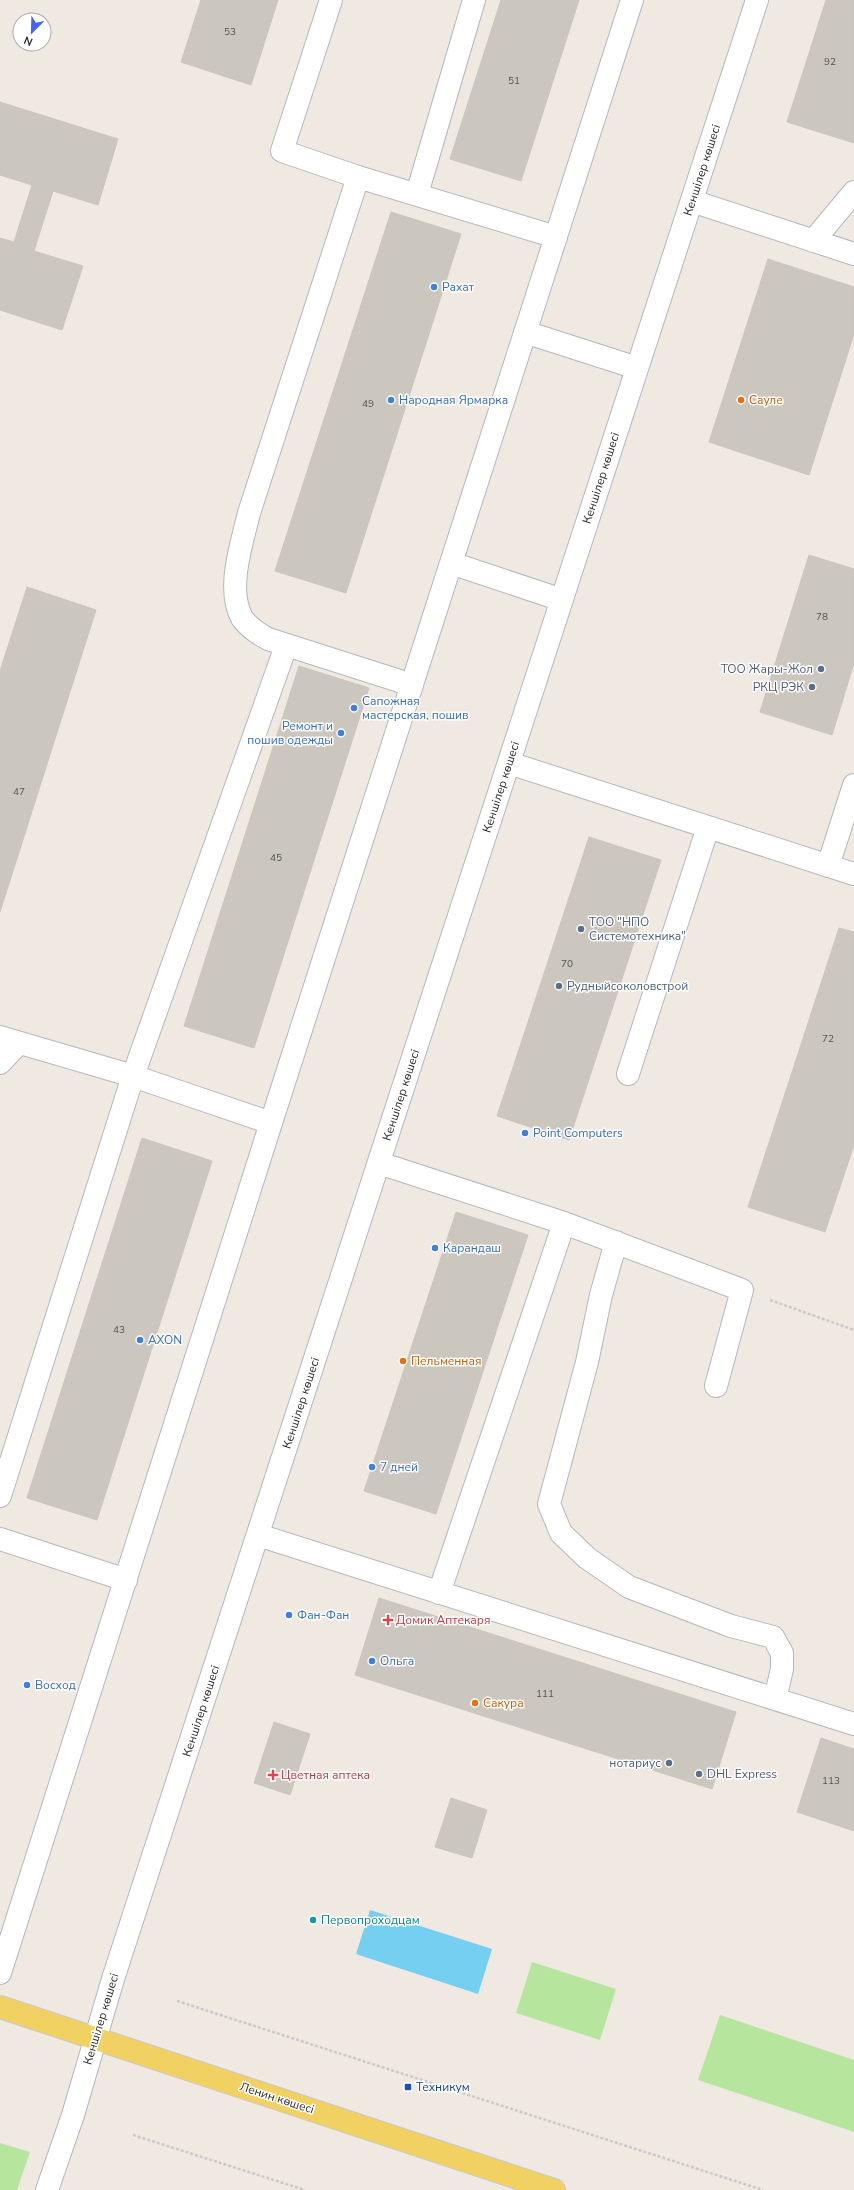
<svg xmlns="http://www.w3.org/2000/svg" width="854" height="2190" font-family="'Nunito Sans',sans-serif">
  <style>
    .green { fill: #b6e59e }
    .water { fill: #75cff0 }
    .building { fill: #cbc7bf; stroke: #cbc5ba }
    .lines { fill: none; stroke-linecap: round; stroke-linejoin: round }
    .minor-casing { stroke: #b4b7c1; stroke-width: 24 }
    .major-casing { stroke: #c9c9c9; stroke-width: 24 }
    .path { stroke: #c9c9c9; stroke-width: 2.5; stroke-dasharray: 3 2; stroke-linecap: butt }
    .minor { stroke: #fff; stroke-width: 22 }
    .major { stroke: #f2d163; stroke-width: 22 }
    .shop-dot { fill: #3f7fe0; stroke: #fff; stroke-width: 1.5 }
    .food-dot { fill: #e8710a; stroke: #fff; stroke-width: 1.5 }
    .service-dot { fill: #5c6f8a; stroke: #fff; stroke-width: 1.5 }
    .health-dot { fill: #e0444e; stroke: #fff; stroke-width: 1.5 }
    .culture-dot { fill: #0f9aa8; stroke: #fff; stroke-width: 1.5 }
    .transit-dot { fill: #1a4fb4; stroke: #fff; stroke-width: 1.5 }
    .labels { text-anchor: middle; stroke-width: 3; stroke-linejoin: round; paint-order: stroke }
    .number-label { font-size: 10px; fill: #555452 }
    .street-label { font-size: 12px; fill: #2e2e2e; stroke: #fff }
    .shop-label { font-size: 12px; fill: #366cbe; stroke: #fff; text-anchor: start }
    .food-label { font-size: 12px; fill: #c56008; stroke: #fff; text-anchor: start }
    .service-label { font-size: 12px; fill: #4e5e75; stroke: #fff; text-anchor: end }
    .health-label { font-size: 12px; fill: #be3a42; stroke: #fff; text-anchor: start }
    .culture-label { font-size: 12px; fill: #0d838f; stroke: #fff; text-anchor: start }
    .transit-label { font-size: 12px; fill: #164399; stroke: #fff; text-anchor: start }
  </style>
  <rect width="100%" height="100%" fill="#efe9e1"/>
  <path class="green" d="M 532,1962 L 616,1989 L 600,2040 L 516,2013 Z
    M 720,2015 L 854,2060 L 854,2132 L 698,2080 Z
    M 0,2143 L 30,2152 L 17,2190 L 0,2190 Z"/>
  <path class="water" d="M 370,1910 L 492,1949 L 478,1994 L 356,1954 Z"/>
  <path class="building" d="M 201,0 L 278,0 L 251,85 L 181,62 Z
    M 501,0 L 579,0 L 521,181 L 450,159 Z
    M 826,0 L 854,0 L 854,143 L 787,122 Z
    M 0,102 L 118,139 L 98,205 L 53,191 L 34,251 L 83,266 L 62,330 L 0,310 L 0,238 L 14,242 L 32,185 L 0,175 Z
    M 391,212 L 461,234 L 346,593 L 275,571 Z
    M 768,259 L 854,287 L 854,334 L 809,475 L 709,442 Z
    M 809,555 L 854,569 L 854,663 L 832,735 L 760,712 Z
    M 27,587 L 96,610 L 0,912 L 0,671 Z
    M 299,666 L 369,688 L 254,1048 L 184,1026 Z
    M 589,837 L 661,860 L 569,1140 L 497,1116 Z
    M 839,928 L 854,932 L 854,1145 L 825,1232 L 748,1207 Z
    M 142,1138 L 212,1161 L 97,1520 L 27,1498 Z
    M 456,1212 L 528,1235 L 436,1514 L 364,1491 Z
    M 379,1598 L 736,1712 L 712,1789 L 355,1675 Z
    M 274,1722 L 310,1734 L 290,1795 L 254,1783 Z
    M 821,1738 L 854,1749 L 854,1831 L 797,1812 Z
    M 451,1798 L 487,1810 L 472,1858 L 435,1847 Z"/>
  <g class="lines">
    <defs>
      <path id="minor" d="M 331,0 L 282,151 L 358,177 L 556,237
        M 358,177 L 249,513 C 242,543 226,589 242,618 C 248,627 259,634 268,639 L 412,685
        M 417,194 L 474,0
        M 692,201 L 854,254
        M 813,241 L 854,192
        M 525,332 L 637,368
        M 451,563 L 562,600
        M 509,763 L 854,874
        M 828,866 L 854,785
        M 0,1037 L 133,1076 L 271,1123
        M 0,1063 L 19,1043
        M 628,1074 L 708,827
        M 379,1163 L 564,1223 L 742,1290 L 716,1386
        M 616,1242 L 601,1295 L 587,1362 L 549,1504 L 561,1533 L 587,1558 L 629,1587 L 731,1626 L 773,1637 L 782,1653 L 782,1669 L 775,1699
        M 0,1496 L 133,1076 L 286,646
        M 258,1535 L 854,1724
        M 0,1539 L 126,1580
        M 439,1593 L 564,1223
        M 0,1973 L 271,1123 L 632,0
        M 47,2190 L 73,2115 L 113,1979 L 757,0"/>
      <path id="major" d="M 0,2007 L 554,2190"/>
    </defs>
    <use href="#minor" class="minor-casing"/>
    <use href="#major" class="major-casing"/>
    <path class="path" d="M 770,1300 L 854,1330
      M 177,2001 L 763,2190
      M 133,2135 L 305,2190"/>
    <use href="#minor" class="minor"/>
    <use href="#major" class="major"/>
  </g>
  <g class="shop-dot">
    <circle cx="434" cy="287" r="4"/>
    <circle cx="391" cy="400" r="4"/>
    <circle cx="354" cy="708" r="4"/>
    <circle cx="341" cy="733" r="4"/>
    <circle cx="525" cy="1133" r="4"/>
    <circle cx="435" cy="1248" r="4"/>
    <circle cx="140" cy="1340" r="4"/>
    <circle cx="372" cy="1467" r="4"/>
    <circle cx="289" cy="1615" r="4"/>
    <circle cx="372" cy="1661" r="4"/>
    <circle cx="27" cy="1685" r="4"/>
  </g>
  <g class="food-dot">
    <circle cx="741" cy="400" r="4"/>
    <circle cx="403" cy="1361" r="4"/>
    <circle cx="475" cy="1703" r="4"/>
  </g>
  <g class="service-dot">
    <circle cx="821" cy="669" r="4"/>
    <circle cx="812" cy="687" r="4"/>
    <circle cx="581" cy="929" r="4"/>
    <circle cx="559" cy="986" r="4"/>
    <circle cx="669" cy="1763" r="4"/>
    <circle cx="699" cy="1774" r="4"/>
  </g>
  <g class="health-dot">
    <path d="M386 1614h4v4h4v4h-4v4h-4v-4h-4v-4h4z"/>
    <path d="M271 1769h4v4h4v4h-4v4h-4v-4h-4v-4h4z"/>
  </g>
  <circle class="culture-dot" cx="313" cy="1920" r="4"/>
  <rect class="transit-dot" x="404" y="2083" width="8" height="8" rx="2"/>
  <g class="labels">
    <g class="number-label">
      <text x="230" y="35">53</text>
      <text x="830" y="65">92</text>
      <text x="514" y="84">51</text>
      <text x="368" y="407">49</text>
      <text x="822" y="620">78</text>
      <text x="19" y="795">47</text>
      <text x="276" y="861">45</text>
      <text x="567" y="967">70</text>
      <text x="828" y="1042">72</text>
      <text x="119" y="1333">43</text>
      <text x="545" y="1697">111</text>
      <text x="831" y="1784">113</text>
    </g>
    <g class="street-label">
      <text transform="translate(702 170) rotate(-72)" y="4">Кеншілер көшесі</text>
      <text transform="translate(601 478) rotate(-72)" y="4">Кеншілер көшесі</text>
      <text transform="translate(501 787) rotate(-72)" y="4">Кеншілер көшесі</text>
      <text transform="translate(401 1095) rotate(-72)" y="4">Кеншілер көшесі</text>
      <text transform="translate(301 1403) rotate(-72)" y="4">Кеншілер көшесі</text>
      <text transform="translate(201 1711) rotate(-72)" y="4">Кеншілер көшесі</text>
      <text transform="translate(101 2019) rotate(-73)" y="4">Кеншілер көшесі</text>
      <text transform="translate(277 2098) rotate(18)" y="4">Ленин көшесі</text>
    </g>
    <g class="shop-label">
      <text x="442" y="291">Рахат</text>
      <text x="399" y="404">Народная Ярмарка</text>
      <text x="362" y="705">Сапожная<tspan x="362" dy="14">мастерская, пошив</tspan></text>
      <text x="333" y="730" text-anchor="end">Ремонт и<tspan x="333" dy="14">пошив одежды</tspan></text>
      <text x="533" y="1137">Point Computers</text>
      <text x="443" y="1252">Карандаш</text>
      <text x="148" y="1344">AXON</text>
      <text x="380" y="1471">7 дней</text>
      <text x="297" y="1619">Фан-Фан</text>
      <text x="380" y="1665">Ольга</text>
      <text x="35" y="1689">Восход</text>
    </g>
    <g class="food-label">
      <text x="749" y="404">Сауле</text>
      <text x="411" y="1365">Пельменная</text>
      <text x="483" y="1707">Сакура</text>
    </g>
    <g class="service-label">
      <text x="813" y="673">ТОО Жары-Жол</text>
      <text x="804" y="691">РКЦ РЭК</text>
      <text x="589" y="926" text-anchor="start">ТОО "НПО<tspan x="589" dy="14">Системотехника"</tspan></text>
      <text x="567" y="990" text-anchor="start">Рудныйсоколовстрой</text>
      <text x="661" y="1767">нотариус</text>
      <text x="707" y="1778" text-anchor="start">DHL Express</text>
    </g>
    <g class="health-label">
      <text x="396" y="1624">Домик Аптекаря</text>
      <text x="281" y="1779">Цветная аптека</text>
    </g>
    <g class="culture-label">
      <text x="321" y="1924">Первопроходцам</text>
    </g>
    <g class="transit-label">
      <text x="416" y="2091">Техникум</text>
    </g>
  </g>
  <g transform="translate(32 32) rotate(203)"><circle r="19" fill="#ffffff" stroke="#ababab"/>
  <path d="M0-3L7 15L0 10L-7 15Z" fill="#4264fb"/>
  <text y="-6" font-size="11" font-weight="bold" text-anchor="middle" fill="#2e2e2e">N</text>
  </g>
</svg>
